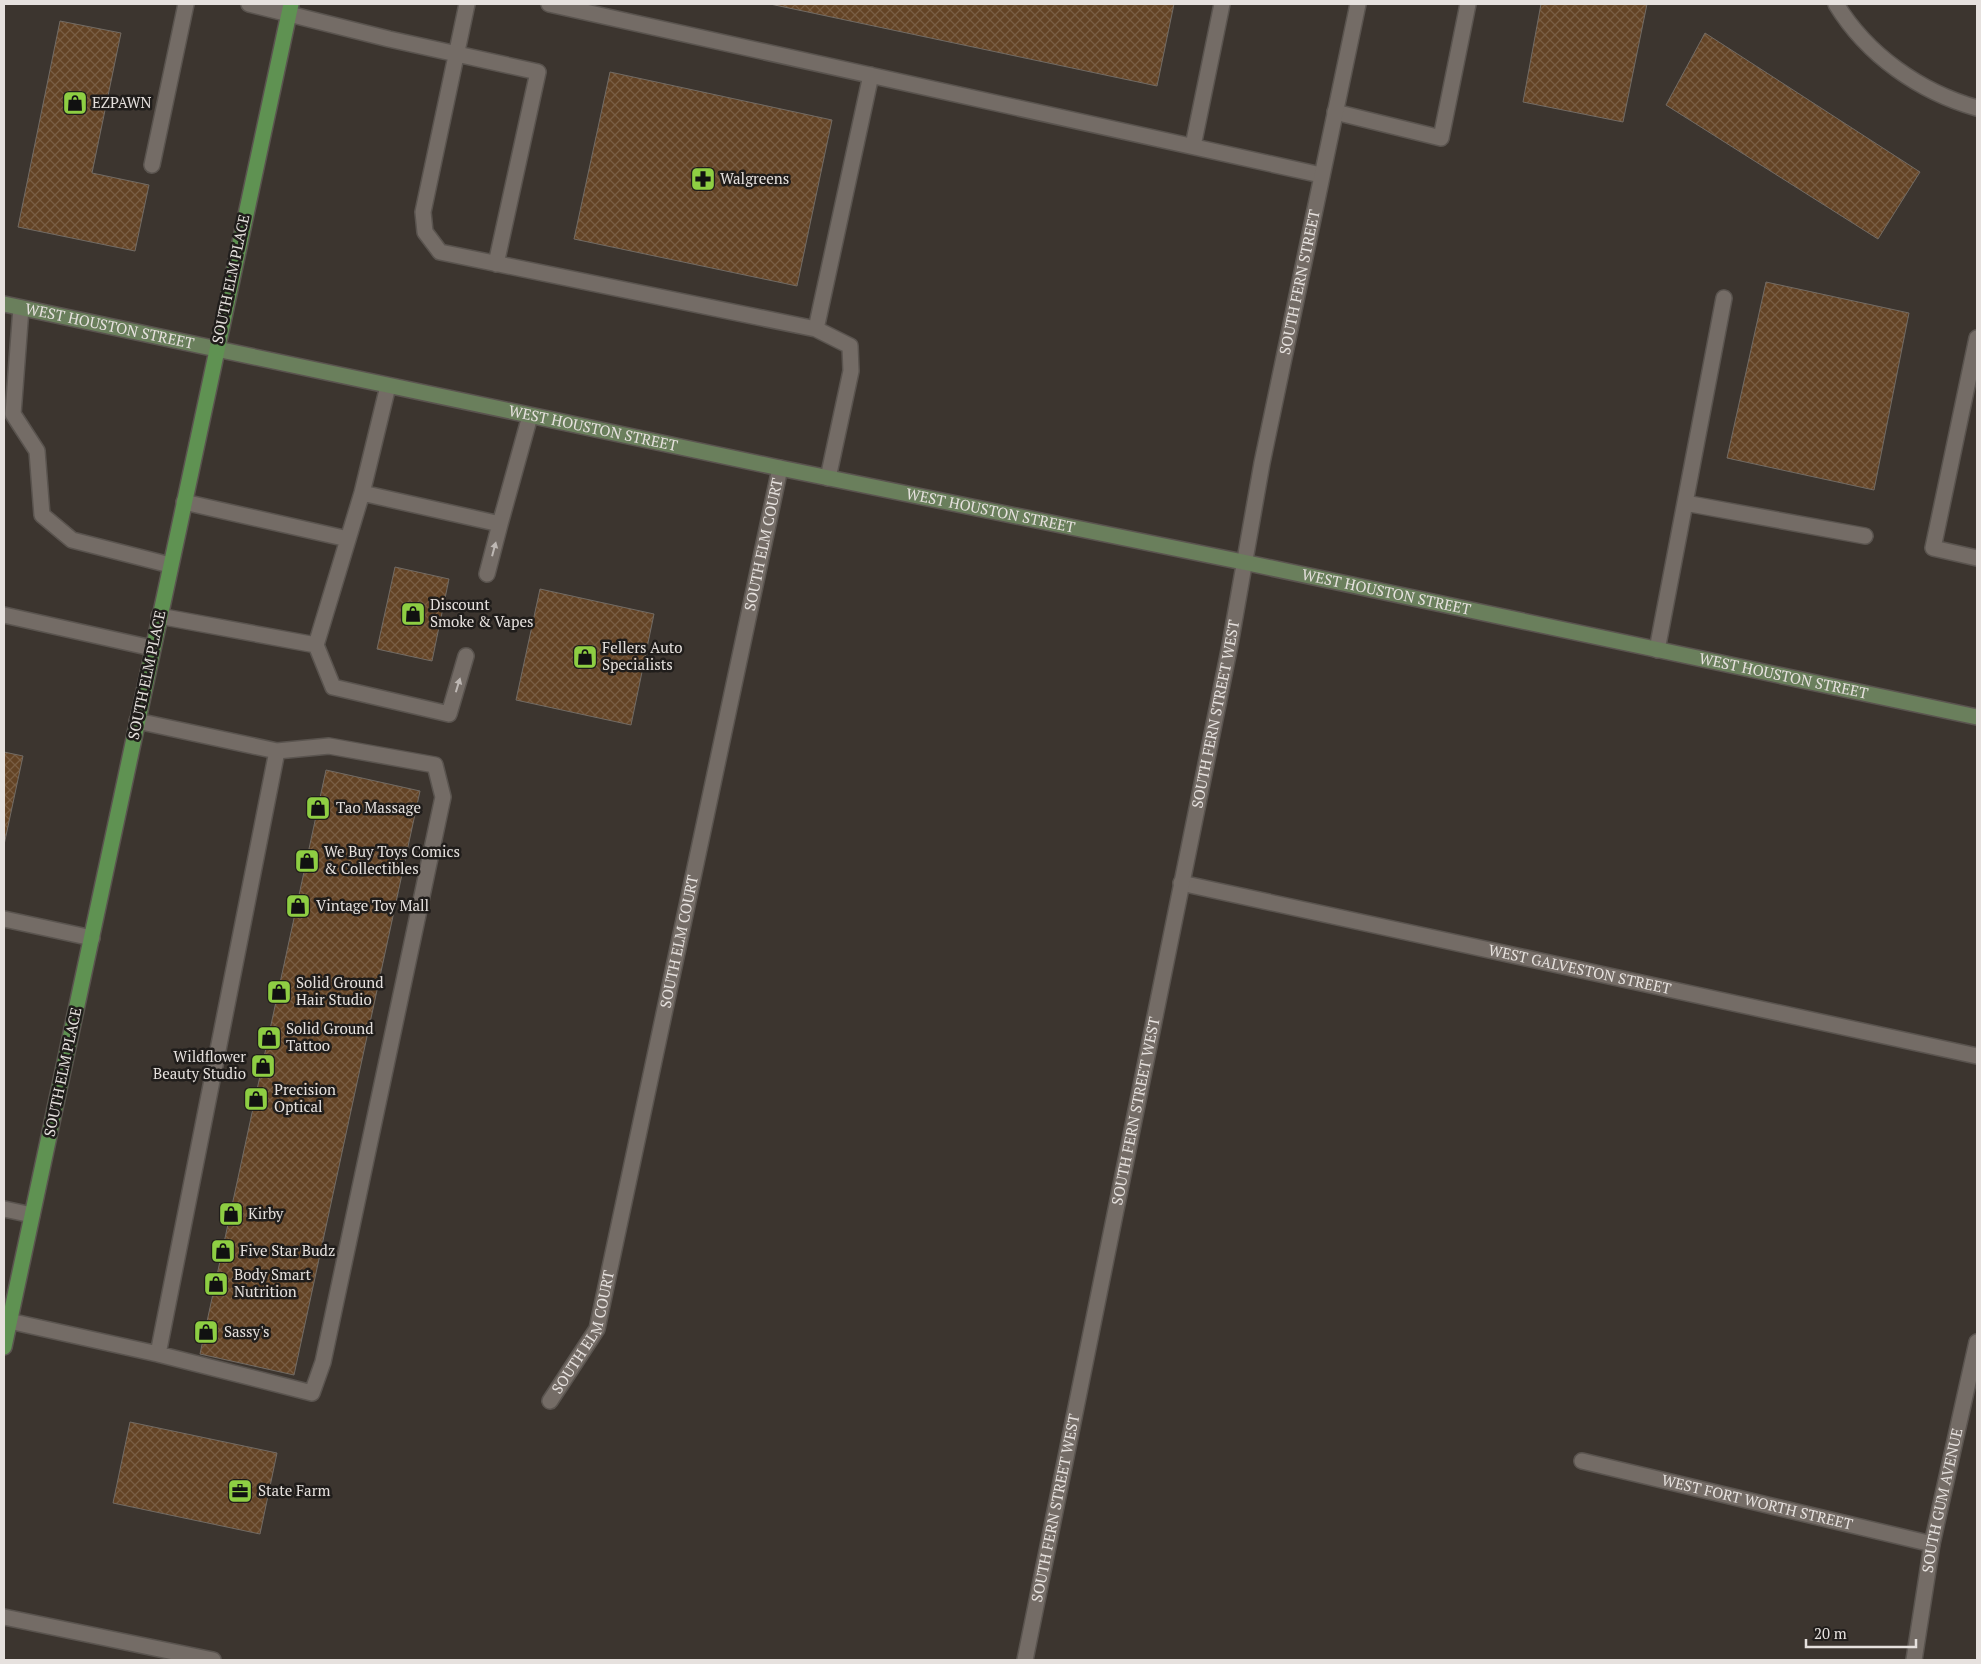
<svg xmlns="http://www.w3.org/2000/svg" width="1981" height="1664" font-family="'PT Serif',serif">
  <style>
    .building { fill: url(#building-cross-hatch); stroke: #726b64 }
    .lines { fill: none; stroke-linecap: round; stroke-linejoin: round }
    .service-casing { stroke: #5a544f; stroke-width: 18 }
    .minor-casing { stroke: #5a544f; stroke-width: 18 }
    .secondary-casing { stroke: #5a544f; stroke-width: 18 }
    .primary-casing { stroke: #5a544f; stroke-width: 18 }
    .service { stroke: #746c66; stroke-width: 15 }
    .minor { stroke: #746c66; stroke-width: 15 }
    .secondary { stroke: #6a7f5c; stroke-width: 15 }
    .primary { stroke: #5f9252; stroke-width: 15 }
    .oneway { fill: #beb8b4 }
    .labels { text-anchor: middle; stroke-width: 5; stroke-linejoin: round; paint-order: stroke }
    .poi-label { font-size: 15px; fill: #e6e1de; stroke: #201d1b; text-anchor: start }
    .street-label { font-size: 15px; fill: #e6e1de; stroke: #201d1b }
  </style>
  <defs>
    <pattern id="building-cross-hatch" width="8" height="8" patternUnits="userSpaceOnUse" patternTransform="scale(1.25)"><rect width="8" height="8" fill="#634325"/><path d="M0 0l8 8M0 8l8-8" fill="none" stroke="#795e44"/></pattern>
  </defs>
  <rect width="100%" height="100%" fill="#3c352f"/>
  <path class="building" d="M 770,4 L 1174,4 L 1157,86 Z
    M 1541,4 L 1647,4 L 1623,122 L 1523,102 Z
    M 60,21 L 121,33 L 92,173 L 149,185 L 135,251 L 18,227 Z
    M 1705,33 L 1920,172 L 1878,239 L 1666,105 Z
    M 610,72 L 832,120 L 797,286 L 574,239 Z
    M 1766,282 L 1909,313 L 1874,490 L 1727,458 Z
    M 395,567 L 449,579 L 432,661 L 377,649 Z
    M 540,589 L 654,614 L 631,725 L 516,700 Z
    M 4,752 L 23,756 L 4,845 Z
    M 326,770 L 420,791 L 294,1375 L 200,1354 Z
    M 130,1422 L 277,1453 L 260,1534 L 113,1503 Z"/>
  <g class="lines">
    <defs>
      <path id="service" d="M 249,4 L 389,39 L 538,72 L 496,264
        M 467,4 L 423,212 L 425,232 L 440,252 L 816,329 L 850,346 L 851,371 L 828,478
        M 549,4 L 1321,175
        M 1193,146 L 1222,4
        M 152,165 L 186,4
        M 21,308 L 13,414 L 37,451 L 42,515 L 72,540 L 170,565
        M 816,329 L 871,75
        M 362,493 L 500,524 L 530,416
        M 184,502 L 348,539
        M 1685,503 L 1865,536
        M 487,574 L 500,524
        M 4,615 L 152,648
        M 159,616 L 316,645 L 362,493 L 388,386
        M 316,645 L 333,687 L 449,714 L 466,656
        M 1657,650 L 1724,298
        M 4,1209 L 32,1215
        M 9,1321 L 158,1354 L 277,751 L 137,721
        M 158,1354 L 312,1393 L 323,1362 L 443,797 L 435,765 L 329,746 L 277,751"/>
      <g id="minor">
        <path d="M 1836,4 C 1867,55 1920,92 1977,108"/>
        <path d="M 1335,112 L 1441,138 L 1468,4"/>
        <path d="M 1977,338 L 1933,548 L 1977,558"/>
        <path id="s1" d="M 1181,883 L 1977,1056"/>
        <path d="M 4,919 L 92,938"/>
        <path id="s2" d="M 550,1401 L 597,1329 L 780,468"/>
        <path id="s3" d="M 1582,1461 L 1932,1544"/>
        <path d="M 4,1617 L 213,1660"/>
        <path id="s4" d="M 1025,1660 L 1230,645 L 1262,463 L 1358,4"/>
        <path id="s5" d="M 1914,1660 L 1932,1544 L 1977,1342"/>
      </g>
      <g id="secondary">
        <path id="s6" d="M 4,304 L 780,468 L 1243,562 L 1977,717"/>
      </g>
      <path id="primary" d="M 4,1347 L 291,4"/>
    </defs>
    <use href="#service" class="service-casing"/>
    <use href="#minor" class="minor-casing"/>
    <use href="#secondary" class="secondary-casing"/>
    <use href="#primary" class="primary-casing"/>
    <use href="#service" class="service"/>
    <use href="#minor" class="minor"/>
    <use href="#secondary" class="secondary"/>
    <use href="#primary" class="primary"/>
  </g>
  <defs><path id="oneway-solid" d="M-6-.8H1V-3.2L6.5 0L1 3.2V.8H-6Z" transform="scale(1.25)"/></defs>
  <g class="oneway">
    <use href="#oneway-solid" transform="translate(494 549) rotate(-75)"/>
    <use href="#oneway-solid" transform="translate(458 685) rotate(-73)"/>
  </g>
  <defs>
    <symbol id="shop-square" viewBox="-11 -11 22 22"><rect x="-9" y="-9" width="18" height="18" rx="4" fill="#8ece43" stroke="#201d1b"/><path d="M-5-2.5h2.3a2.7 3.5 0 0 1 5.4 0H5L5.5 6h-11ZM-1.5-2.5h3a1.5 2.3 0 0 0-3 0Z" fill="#111"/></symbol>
    <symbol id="pharmacy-square" viewBox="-11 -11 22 22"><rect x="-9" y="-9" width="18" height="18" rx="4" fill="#8ece43" stroke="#201d1b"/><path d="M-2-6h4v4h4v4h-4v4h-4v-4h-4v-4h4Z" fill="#111"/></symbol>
    <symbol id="office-square" viewBox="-11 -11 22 22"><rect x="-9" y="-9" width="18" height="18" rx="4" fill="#8ece43" stroke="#201d1b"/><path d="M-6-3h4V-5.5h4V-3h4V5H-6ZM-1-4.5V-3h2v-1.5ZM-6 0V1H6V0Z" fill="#111"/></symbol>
  </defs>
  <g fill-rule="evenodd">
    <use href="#shop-square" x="61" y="89" width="28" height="28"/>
    <use href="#pharmacy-square" x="689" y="165" width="28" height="28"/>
    <use href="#shop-square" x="399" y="600" width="28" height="28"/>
    <use href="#shop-square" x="571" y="643" width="28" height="28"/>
    <use href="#shop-square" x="304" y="794" width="28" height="28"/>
    <use href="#shop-square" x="293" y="847" width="28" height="28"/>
    <use href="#shop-square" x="284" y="892" width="28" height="28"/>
    <use href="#shop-square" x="265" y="978" width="28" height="28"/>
    <use href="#shop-square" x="255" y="1024" width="28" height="28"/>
    <use href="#shop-square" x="249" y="1052" width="28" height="28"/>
    <use href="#shop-square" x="242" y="1085" width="28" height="28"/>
    <use href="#shop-square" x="217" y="1200" width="28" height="28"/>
    <use href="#shop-square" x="209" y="1237" width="28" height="28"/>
    <use href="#shop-square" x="202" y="1270" width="28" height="28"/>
    <use href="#shop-square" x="192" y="1318" width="28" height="28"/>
    <use href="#office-square" x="226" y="1477" width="28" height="28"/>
  </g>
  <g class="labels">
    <g class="poi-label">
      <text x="92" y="108">EZPAWN</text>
      <text x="720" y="184">Walgreens</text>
      <text x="430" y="610">Discount<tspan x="430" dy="17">Smoke &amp; Vapes</tspan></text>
      <text x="602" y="653">Fellers Auto<tspan x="602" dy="17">Specialists</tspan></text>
      <text x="336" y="813">Tao Massage</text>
      <text x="324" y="857">We Buy Toys Comics<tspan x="324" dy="17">&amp; Collectibles</tspan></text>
      <text x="316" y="911">Vintage Toy Mall</text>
      <text x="296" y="988">Solid Ground<tspan x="296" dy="17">Hair Studio</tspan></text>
      <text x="286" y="1034">Solid Ground<tspan x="286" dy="17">Tattoo</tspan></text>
      <text x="246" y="1062" text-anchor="end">Wildflower<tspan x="246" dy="17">Beauty Studio</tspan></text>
      <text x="274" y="1095">Precision<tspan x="274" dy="17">Optical</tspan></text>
      <text x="248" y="1219">Kirby</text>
      <text x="240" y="1256">Five Star Budz</text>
      <text x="234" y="1280">Body Smart<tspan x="234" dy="17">Nutrition</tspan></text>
      <text x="224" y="1337">Sassy's</text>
      <text x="258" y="1496">State Farm</text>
    </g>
    <g class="street-label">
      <text transform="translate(231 279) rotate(-78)" y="5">SOUTH ELM PLACE</text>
      <text dy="5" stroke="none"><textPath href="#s4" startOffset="1405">SOUTH FERN STREET</textPath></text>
      <text dy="5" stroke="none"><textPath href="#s6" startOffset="108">WEST HOUSTON STREET</textPath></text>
      <text dy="5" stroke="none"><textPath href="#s6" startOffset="602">WEST HOUSTON STREET</textPath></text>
      <text dy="5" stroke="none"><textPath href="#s6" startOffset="1008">WEST HOUSTON STREET</textPath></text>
      <text dy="5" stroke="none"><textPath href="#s2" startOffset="888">SOUTH ELM COURT</textPath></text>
      <text dy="5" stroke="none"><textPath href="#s6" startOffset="1412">WEST HOUSTON STREET</textPath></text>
      <text transform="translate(147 675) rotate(-78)" y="5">SOUTH ELM PLACE</text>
      <text dy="5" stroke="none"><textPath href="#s6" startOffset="1818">WEST HOUSTON STREET</textPath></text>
      <text dy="5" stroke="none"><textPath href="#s4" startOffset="965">SOUTH FERN STREET WEST</textPath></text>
      <text dy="5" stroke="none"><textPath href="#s2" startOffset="482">SOUTH ELM COURT</textPath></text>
      <text dy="5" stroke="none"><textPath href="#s1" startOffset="408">WEST GALVESTON STREET</textPath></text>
      <text transform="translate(63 1072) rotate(-78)" y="5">SOUTH ELM PLACE</text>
      <text dy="5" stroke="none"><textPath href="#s4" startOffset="560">SOUTH FERN STREET WEST</textPath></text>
      <text dy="5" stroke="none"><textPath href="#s2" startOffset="78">SOUTH ELM COURT</textPath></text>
      <text dy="5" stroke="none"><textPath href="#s5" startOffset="162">SOUTH GUM AVENUE</textPath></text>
      <text dy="5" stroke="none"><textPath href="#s3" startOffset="180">WEST FORT WORTH STREET</textPath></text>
      <text dy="5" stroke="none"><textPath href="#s4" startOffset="155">SOUTH FERN STREET WEST</textPath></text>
    </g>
  </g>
  <rect width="1981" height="1664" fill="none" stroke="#e6e1de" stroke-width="10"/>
  <path d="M1806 1639v8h110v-8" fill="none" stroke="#e6e1de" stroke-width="2.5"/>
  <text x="1814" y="1639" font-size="15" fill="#e6e1de" stroke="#201d1b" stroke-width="4" paint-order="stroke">20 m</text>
</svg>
